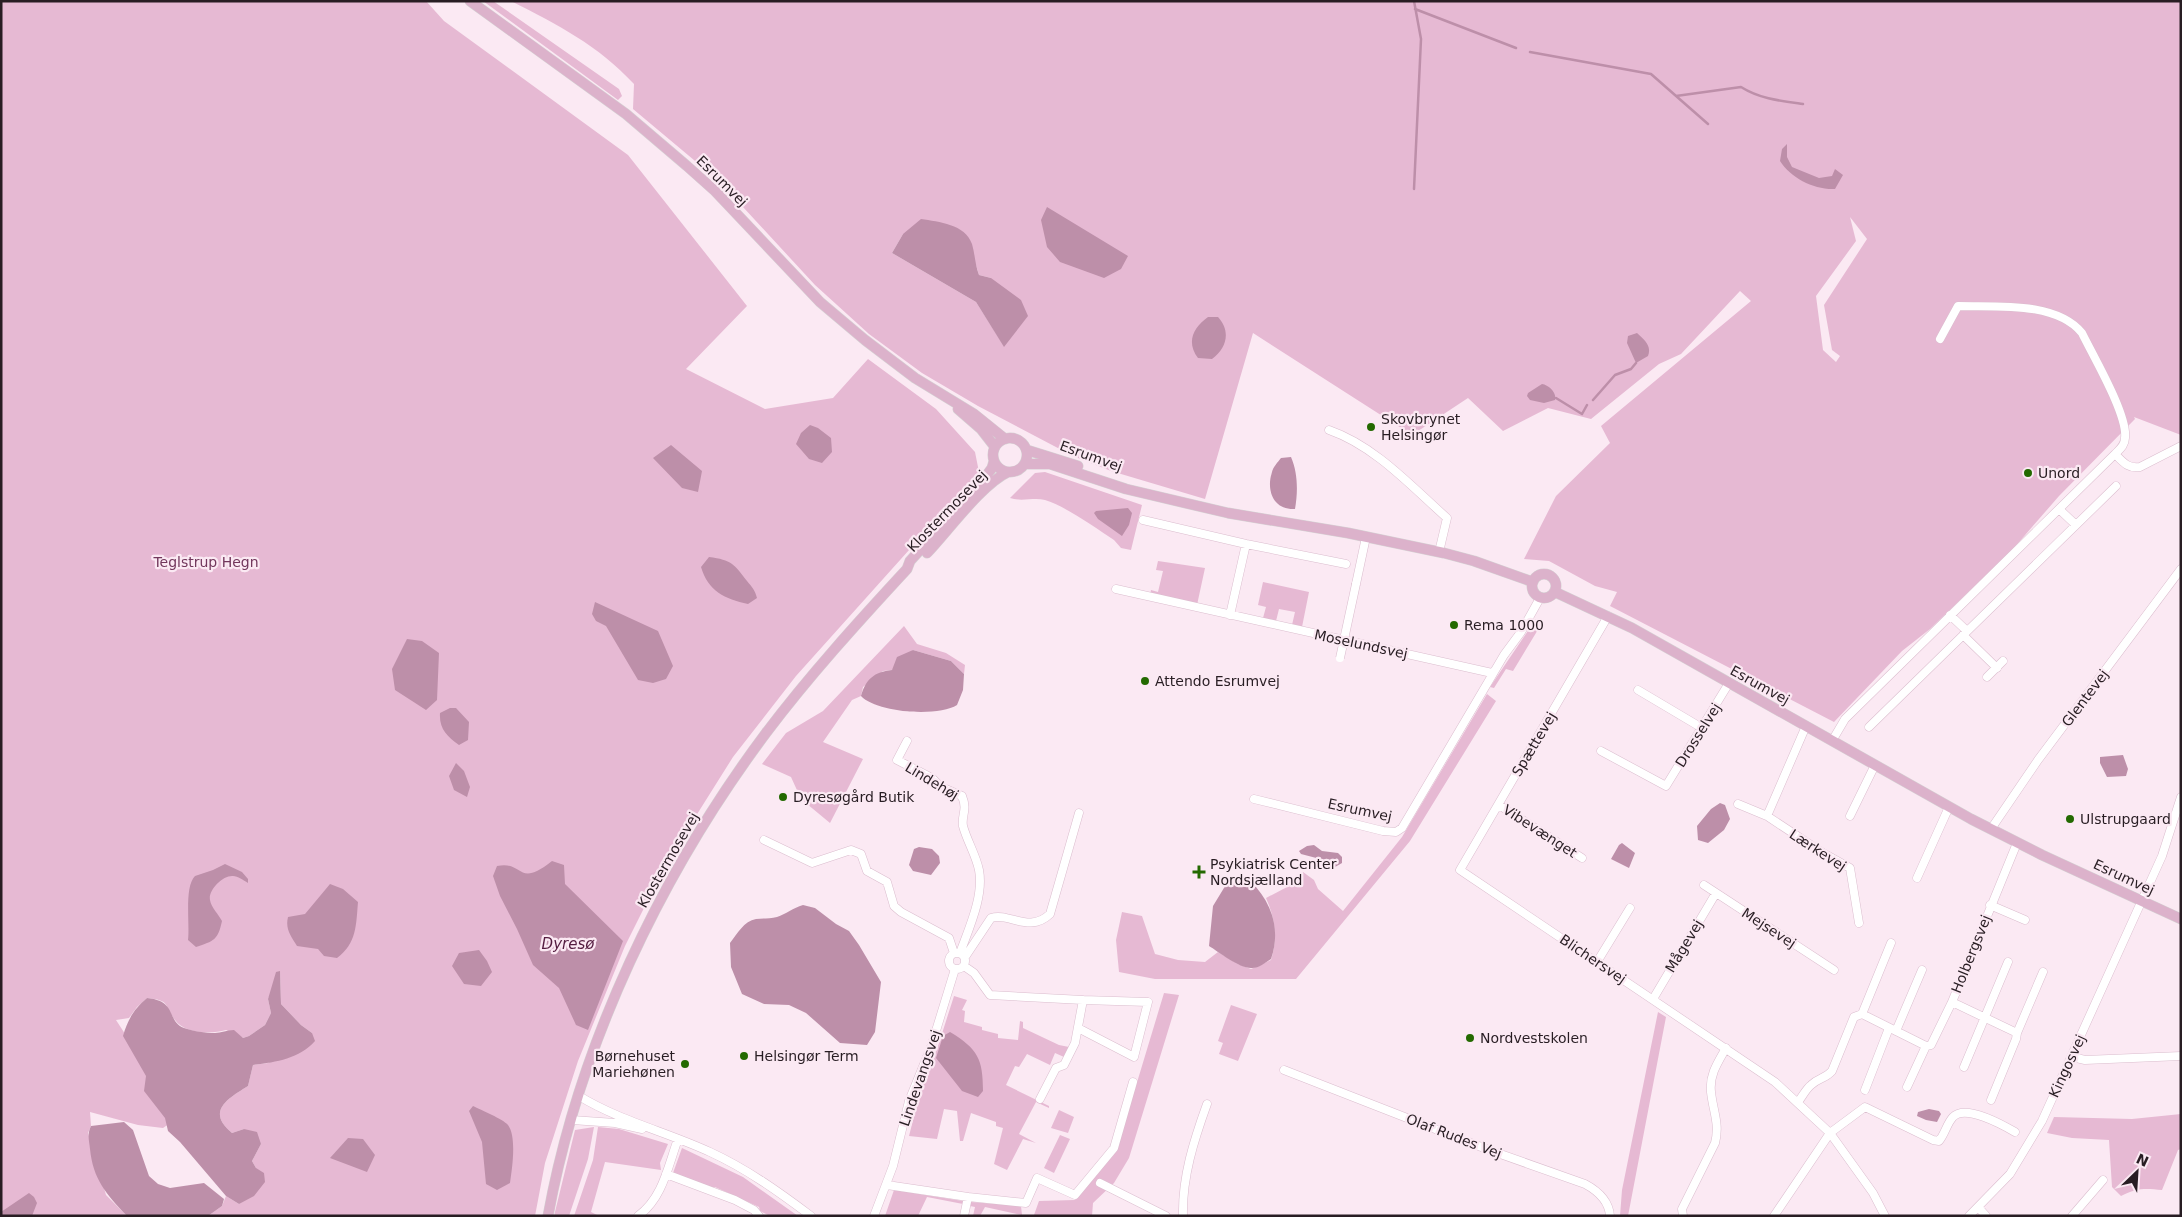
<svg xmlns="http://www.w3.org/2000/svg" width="2182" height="1217" font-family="'DejaVu Sans',sans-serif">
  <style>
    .green { fill: #e6b9d3; fill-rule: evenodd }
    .water { fill: #bd8fa9 }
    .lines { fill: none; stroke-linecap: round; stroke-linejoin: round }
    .stream { stroke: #bd8fa9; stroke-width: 2.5 }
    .minor-casing { stroke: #dbbdce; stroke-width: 9 }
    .major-casing { stroke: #d4d2d3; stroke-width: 11 }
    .minor { stroke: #fff; stroke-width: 8 }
    .major { stroke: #dcb2cb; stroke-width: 10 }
    .minor-bridge-casing { stroke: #dbbdce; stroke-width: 9; stroke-linecap: butt }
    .minor-bridge { stroke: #fff; stroke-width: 8 }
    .poi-dot { fill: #236900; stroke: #fbe9f3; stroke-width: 2 }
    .labels { text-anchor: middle; stroke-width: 4.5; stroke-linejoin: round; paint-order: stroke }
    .street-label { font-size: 14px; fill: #281d23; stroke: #fbe9f3 }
    .poi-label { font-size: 14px; fill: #281d23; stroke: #fbe9f3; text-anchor: start }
    .park-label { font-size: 14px; fill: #72375c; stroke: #fbe9f3 }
    .water-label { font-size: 15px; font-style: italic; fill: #541c40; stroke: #fbe9f3 }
  </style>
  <rect width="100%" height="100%" fill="#fbe9f3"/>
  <path class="green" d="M 1,1 L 426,1 L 444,21 L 628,155 L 747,306 L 686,369 L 765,409 L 833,398 L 868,359 L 936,409 L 975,452 L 979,472 L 796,676 L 733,757 L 667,862 L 625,946 L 578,1061 L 545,1163 L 535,1216 L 208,1216 L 222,1206 L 226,1196 L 239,1204 L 256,1168 L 252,1161 L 261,1144 L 244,1129 L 232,1133 C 205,1111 229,1098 248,1086 L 253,1065 L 268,1063 L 312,1033 L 301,1025 L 281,1004 L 280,972 L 268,999 L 271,1013 L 265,1025 L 249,1036 L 243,1038 L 226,1030 C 211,1034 185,1034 175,1020 C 164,1006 171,1000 147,998 L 137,1007 L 129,1018 L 116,1020 L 179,1117 L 163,1128 L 138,1125 L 90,1112 L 91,1126 L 88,1133 L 106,1195 L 127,1216 L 1,1216 Z
    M 483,1 L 493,1 L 619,89 L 622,96 L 618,100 Z
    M 511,1 L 2181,1 L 2181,435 L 2134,417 L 2135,419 L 2059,496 L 2013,549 L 1930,629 L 1902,651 L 1834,722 L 1610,606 L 1617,592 L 1595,586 L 1549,561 L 1524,559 L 1556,496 L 1610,443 L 1601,426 L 1751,301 L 1740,291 L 1681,354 L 1659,364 L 1591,419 L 1548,408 L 1503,431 L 1468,398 L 1412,435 L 1253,333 L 1205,499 L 1111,471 L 1073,456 L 978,406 L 922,373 L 869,334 L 815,285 L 719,181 L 633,109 L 634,84 C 598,45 558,25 511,1 ZM 1850,217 L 1867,239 L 1824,305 L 1832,350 L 1840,356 L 1836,362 L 1823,350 L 1816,296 L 1856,241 ZM 903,234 L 976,265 L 979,275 L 991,278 L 1004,346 L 976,302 L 892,253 Z
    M 1045,472 L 1142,505 L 1131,550 L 1121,548 L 1114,540 C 1096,528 1065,506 1045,500 C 1034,497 1022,502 1010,498 L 1035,473 Z
    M 1158,561 L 1205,568 L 1197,605 L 1150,595 L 1151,590 L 1158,592 L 1163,571 L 1156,570 Z
    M 1263,582 L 1309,592 L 1302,627 L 1292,625 L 1295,612 L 1279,609 L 1276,621 L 1263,618 L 1266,607 L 1258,605 Z
    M 1536,619 L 1542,623 L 1513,671 L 1506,669 L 1494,688 L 1490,687 Z
    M 904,626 L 917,644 L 946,653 L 965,665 L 964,674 L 951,661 L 913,650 L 892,670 L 883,671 L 863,687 L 861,696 L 852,700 L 823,742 L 863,759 L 830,823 L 801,799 L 791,777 L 762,764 L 786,733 L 823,711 Z
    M 1487,694 L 1496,701 L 1410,841 L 1296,979 L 1155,979 L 1119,972 L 1116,940 L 1122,912 L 1142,916 L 1155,954 L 1178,960 L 1205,962 L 1218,952 L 1238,964 L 1251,969 L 1271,960 C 1278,938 1275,918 1266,898 L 1289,886 L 1303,872 L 1314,880 L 1318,889 L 1343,911 L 1402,837 Z
    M 1164,993 L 1179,995 L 1129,1158 L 1114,1183 L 1093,1203 L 1092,1216 L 1034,1215 L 1039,1201 L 1075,1200 L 1116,1152 Z
    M 954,996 L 967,1000 L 962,1010 L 965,1011 L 964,1022 L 982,1027 L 982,1030 L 998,1034 L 998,1038 L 1018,1040 L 1020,1021 L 1023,1022 L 1023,1028 L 1059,1045 L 1069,1047 L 1064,1057 L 1055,1053 L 1050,1065 L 1027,1054 L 1019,1067 L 1015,1066 L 1006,1085 L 1049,1106 L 1049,1108 L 1036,1102 L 1019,1134 L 1036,1143 L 1023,1139 L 1007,1170 L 994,1164 L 1003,1128 L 996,1126 L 996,1122 L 971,1113 L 963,1141 L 960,1141 L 957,1111 L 944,1109 L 937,1139 L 909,1136 L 922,1085 L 938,1046 Z
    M 1231,1005 L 1257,1014 L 1238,1061 L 1219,1054 L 1223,1043 L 1218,1041 Z
    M 1658,1012 L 1666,1017 L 1628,1216 L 1620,1216 L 1622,1190 Z
    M 1059,1110 L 1074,1117 L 1068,1133 L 1051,1128 Z
    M 2181,1114 L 2181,1149 L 2178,1150 L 2162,1190 C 2145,1188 2136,1188 2121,1196 L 2112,1187 L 2109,1140 L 2072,1138 L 2047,1133 L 2054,1117 L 2132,1119 Z
    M 594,1127 L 588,1159 L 569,1216 L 554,1216 L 575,1130 Z
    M 598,1127 L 619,1129 L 668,1144 L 660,1163 L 661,1170 L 605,1162 L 591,1212 L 599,1216 L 574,1216 L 593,1160 Z
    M 1060,1135 L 1070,1139 L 1054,1173 L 1044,1168 Z
    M 682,1148 L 743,1177 L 798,1216 L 770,1216 L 760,1211 L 759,1207 L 715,1187 L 710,1189 L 673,1173 Z
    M 894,1190 L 963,1201 L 963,1204 L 927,1197 L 918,1216 L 885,1216 Z
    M 971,1202 L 1021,1206 L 1022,1215 L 985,1207 L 980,1216 L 973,1216 L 975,1207 L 970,1206 Z"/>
  <path class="water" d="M 1787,144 L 1787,157 L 1792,167 L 1819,178 L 1832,176 L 1835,169 L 1843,175 L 1835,189 C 1814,190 1791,178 1780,161 L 1782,149 Z
    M 1047,207 L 1128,256 L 1121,269 L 1104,278 L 1060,262 L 1047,247 L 1041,220 Z
    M 921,219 C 939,222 965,224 972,244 C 975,254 975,265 979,275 L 991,278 L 1021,300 L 1028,316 L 1004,347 L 976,302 L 892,253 L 903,234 Z
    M 1208,317 L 1218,317 C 1231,331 1227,348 1212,359 L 1198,358 C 1186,342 1193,328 1208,317 Z
    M 1637,333 C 1644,340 1652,345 1648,356 L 1636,363 L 1627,343 L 1628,336 Z
    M 1542,384 C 1549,385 1557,393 1555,400 L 1544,403 L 1530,400 L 1527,396 L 1528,393 Z
    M 810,425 L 818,428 L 831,438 L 832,452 L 822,463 L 809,459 L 796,444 L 801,433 Z
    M 671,445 L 702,471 L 698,492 L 682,488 L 653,458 Z
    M 1291,457 C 1298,473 1298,492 1295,509 C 1273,510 1266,490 1272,472 C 1273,467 1278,462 1281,458 Z
    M 1128,508 L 1132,513 L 1129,525 L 1122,536 L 1098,519 L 1094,513 L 1096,511 Z
    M 709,557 C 732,560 734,564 747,581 C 752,587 755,590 757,598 L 748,604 C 725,599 708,591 701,567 Z
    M 595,602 L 658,631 L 673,666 L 666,679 L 653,683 L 638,680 L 606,626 L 596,621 L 592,614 Z
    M 407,639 L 422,641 L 439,653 L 437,700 L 426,710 L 395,690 L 392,669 Z
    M 913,650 L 951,661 L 964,674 L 963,690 L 957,705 C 938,717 877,713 861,696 C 866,679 874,672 892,670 L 897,657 Z
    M 450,708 L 456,708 L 469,722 L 468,740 L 459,745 C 447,736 439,729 440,713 Z
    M 2123,755 L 2128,769 L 2126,776 L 2107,777 L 2100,763 L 2100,757 Z
    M 456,763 L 464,771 L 470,787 L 467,797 L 454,790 L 449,776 Z
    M 1720,803 L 1725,805 L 1730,819 L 1724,830 L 1708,843 L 1698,840 L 1697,826 L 1711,809 Z
    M 1622,843 L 1635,853 L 1629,868 L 1611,859 L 1619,845 Z
    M 1314,845 L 1322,851 L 1338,853 L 1342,857 L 1342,863 L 1335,867 L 1324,860 L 1301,854 L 1299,851 L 1307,846 Z
    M 919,847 L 932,849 L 939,856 L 940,863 L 931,875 L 913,871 L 909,865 L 914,849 Z
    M 552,861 L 564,865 L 565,884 L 623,941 L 588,1030 L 576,1025 L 559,988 L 533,965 L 517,929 L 500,896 L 493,876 L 497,866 C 524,860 517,889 552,861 Z
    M 225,864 L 242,872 L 248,879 L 248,883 C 243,880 238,876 233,876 C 223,875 208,890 210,900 C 211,907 219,915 222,921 C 218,940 214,941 196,947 L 188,940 C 190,924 184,887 195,876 L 213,870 Z
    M 1227,883 L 1256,887 C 1274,908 1280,933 1271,959 C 1265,963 1259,968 1252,968 C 1240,969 1219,952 1209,946 L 1213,906 Z
    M 330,884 L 343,889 L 358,902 C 356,925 357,943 337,958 L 324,956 L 318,949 L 297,946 C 291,936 285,929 288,917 L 305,914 Z
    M 803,905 L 815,908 L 836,924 L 849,931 L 859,945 L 881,982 L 875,1032 L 867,1045 L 840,1043 L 806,1013 L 789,1005 L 764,1004 L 742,994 L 731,967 L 730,943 C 737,934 744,921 756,919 C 763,918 770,919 777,917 C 786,914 793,908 803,905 Z
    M 479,950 L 487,961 L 492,972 L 481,986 L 464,984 L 452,966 L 459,953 Z
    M 280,971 L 281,1004 L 301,1025 L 312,1033 L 315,1041 C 299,1059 276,1062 253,1065 L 248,1086 C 229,1098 205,1111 232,1133 L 244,1129 L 257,1132 L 261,1144 L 252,1161 L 256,1168 L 264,1173 L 265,1182 L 254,1196 L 239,1204 L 226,1196 L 180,1142 L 168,1131 L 165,1118 L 144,1091 L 146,1076 L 123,1036 C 128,1019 134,1009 147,998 C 178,1001 166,1021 184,1028 C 192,1031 206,1033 215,1033 C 221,1033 227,1030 234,1030 L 243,1038 L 249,1036 L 265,1025 L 271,1013 L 268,999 L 276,972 Z
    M 950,1032 C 978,1049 983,1059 983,1091 L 978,1097 L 962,1091 L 936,1058 L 943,1036 Z
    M 473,1106 C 481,1110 503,1119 508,1125 C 517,1137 512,1169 510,1183 L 497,1190 L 486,1184 L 482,1142 L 469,1111 Z
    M 1929,1109 L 1939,1111 L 1941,1114 L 1937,1122 L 1926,1120 L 1917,1116 L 1918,1112 Z
    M 124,1122 L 133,1130 L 149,1176 L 158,1184 L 170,1188 L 204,1183 L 224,1199 L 222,1206 L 208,1216 L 127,1216 C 106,1194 93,1179 90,1149 C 89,1140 87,1134 91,1126 Z
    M 348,1138 L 363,1139 L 375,1155 L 367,1172 L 330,1158 Z
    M 29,1193 L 34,1197 L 37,1203 L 32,1216 L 1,1216 L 1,1212 Z"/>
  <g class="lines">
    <path class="stream" d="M 1414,1 L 1421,39 L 1414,189
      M 1415,9 L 1516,48
      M 1530,52 L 1651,74 L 1708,124
      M 1676,96 L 1741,87 C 1760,99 1781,101 1803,104
      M 1556,398 L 1582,414 L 1587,405
      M 1593,400 L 1615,375 L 1631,369 L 1636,363"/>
    <defs>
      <path id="minor" d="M 1329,430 C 1375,446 1411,486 1447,518 L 1439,552
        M 2115,454 C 2123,462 2128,469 2140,467 L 2181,446
        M 2059,509 L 2076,525
        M 1143,520 L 1246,544 L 1346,564
        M 1356,584 L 1366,537
        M 1116,589 L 1492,673
        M 1230,615 L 1246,544
        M 1950,615 L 1967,631
        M 1608,616 L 1460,870 L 1775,1082 L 1830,1133 L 1873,1193 L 1885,1216
        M 1963,635 L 1997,668
        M 1987,677 L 2003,661
        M 1638,690 L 1702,728
        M 1869,727 L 2116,486
        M 907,741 L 897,760 L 932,778 L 941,787 L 962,796 C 968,811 961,815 963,826 C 967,841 976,855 979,870 C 984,896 969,928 960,953
        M 1832,741 L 1845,719 L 2115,454 C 2120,449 2125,445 2125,438 C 2128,415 2093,356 2082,333 C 2056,301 1995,307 1958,306 L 1940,339
        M 1601,751 L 1666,786 L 1729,683
        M 1254,799 L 1383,831 L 1396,832 L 1402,828 L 1504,655 L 1521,632 L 1540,598
        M 1738,804 L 1767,816 L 1823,853 L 1850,868 L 1859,923
        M 1499,805 L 1582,858
        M 1767,816 L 1806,726
        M 1850,816 L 1875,765
        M 1991,829 L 2038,760 L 2181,569
        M 764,840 L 812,863 L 851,850 L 861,854 L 867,871 L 887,882 L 894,906 L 901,912 L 949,938 L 954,953
        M 1917,878 L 1949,807
        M 1704,885 L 1834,970
        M 1990,905 L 2025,920
        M949 961a8 8 0 1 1 16 0a8 8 0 1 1-16 0Z
        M 965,957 L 991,918 C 1009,912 1029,934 1050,914 L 1079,813
        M 1597,962 L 1630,908
        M 964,966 L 974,973 L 990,995 L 1083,1000 L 1075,1043 L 1064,1065 L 1056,1068 L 1040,1099
        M 1653,999 L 1716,893
        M 1952,1002 L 2017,843
        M 1862,1014 L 1891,943
        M 1078,1028 L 1134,1057 L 1148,1002 L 1083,1000
        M 1896,1031 L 1922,970
        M 2017,1033 L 2043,972
        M 2072,1057 L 2085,1060 L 2181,1056
        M 1964,1067 L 2008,962
        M 1284,1070 L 1489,1150 L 1585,1184 C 1598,1191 1609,1201 1610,1216
        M 1907,1087 L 1926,1046
        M 1865,1090 L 1889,1028
        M 579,1096 C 620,1121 667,1132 710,1152 C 747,1169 779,1192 811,1216
        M 1798,1102 C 1802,1097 1806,1089 1811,1085 C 1818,1078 1825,1079 1832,1071 L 1854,1017 L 1862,1014 L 1926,1046 L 1931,1045 L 1952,1002 L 2017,1033 L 2016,1039 L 1991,1100
        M 572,1120 L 615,1123 L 642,1129
        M 666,1174 L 735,1200 L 754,1210 L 759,1216
        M 1100,1183 L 1166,1216
        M 887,1185 L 968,1197 L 1026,1203 L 1037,1178 L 1075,1195 L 1114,1148 L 1133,1082
        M 1978,1207 L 1986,1216
        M 638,1216 C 663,1198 668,1166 678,1139
        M 874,1216 L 893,1166 L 909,1101 L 931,1047 L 955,969
        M 964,1216 L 968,1197
        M 1183,1216 C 1182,1177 1194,1140 1207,1104
        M 1683,1216 L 1682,1209 L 1715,1143 C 1720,1124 1713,1111 1711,1092 C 1709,1075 1718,1062 1726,1048
        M 1774,1216 L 1830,1133 L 1865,1107 L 1933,1140 L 1939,1141 C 1945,1134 1947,1123 1953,1117 C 1965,1104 2003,1125 2015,1132
        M 1969,1216 L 2010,1174 L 2042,1121 L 2162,856 L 2181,797
        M 2072,1216 L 2103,1180"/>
      <path id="major" d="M 470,1 L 626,114 L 687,166 L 715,191 L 820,302 L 865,340 L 915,378 L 974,414 L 1005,439
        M 958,409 L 981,429 L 995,447
        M993 455a17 17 0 1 1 34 0a17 17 0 1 1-34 0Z
        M 1027,450 L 1078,466
        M 1025,464 L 1050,464 L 1126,489 L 1228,513 L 1348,533 L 1444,553 L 1474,561 L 1533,582
        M 927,553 C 948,531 982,484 1008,472
        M1532 586a12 12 0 1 1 24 0a12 12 0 1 1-24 0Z
        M 1555,592 L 1632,628 L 1971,819 L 2042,855 L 2181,919
        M 548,1216 C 579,1045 662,872 766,733 C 809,676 858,622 907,569 L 910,561 L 980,484 L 992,468 L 994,461"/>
    </defs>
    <use href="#minor" class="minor-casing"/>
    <use href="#major" class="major-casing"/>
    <use href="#minor" class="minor"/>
    <use href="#major" class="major"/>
    <defs>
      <path id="minor-bridge" d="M 1340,658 L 1356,584"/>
    </defs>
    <use href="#minor-bridge" class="minor-bridge-casing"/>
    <use href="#minor-bridge" class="minor-bridge"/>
  </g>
  <g class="poi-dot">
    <circle cx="1371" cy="427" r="5"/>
    <circle cx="2028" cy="473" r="5"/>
    <circle cx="1454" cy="625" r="5"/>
    <circle cx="1145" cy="681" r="5"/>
    <circle cx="783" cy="797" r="5"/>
    <circle cx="2070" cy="819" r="5"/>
    <path d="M1196.5 864.5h5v5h5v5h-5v5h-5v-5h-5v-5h5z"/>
    <circle cx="1470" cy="1038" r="5"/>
    <circle cx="744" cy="1056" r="5"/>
    <circle cx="685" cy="1064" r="5"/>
  </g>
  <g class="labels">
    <g class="street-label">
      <text transform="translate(722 181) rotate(45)" y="5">Esrumvej</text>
      <text transform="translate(1091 456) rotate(20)" y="5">Esrumvej</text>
      <text transform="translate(947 511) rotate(-46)" y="5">Klostermosevej</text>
      <text transform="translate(1361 644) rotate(12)" y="5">Moselundsvej</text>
      <text transform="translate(1760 685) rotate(29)" y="5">Esrumvej</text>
      <text transform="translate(2085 698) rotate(-53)" y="5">Glentevej</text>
      <text transform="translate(1698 735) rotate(-58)" y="5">Drosselvej</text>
      <text transform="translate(1534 744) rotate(-59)" y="5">Spættevej</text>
      <text transform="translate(932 781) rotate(31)" y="5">Lindehøj</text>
      <text transform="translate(1360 810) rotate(12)" y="5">Esrumvej</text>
      <text transform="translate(1540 831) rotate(33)" y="5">Vibevænget</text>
      <text transform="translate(1818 850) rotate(33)" y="5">Lærkevej</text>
      <text transform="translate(668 860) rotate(-60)" y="5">Klostermosevej</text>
      <text transform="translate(2124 877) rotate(25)" y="5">Esrumvej</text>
      <text transform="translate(1769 928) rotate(33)" y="5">Mejsevej</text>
      <text transform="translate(1684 946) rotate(-59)" y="5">Mågevej</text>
      <text transform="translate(1971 954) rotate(-68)" y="5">Holbergsvej</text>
      <text transform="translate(1593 959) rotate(34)" y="5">Blichersvej</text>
      <text transform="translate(2067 1066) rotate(-65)" y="5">Kingosvej</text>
      <text transform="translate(920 1078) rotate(-71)" y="5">Lindevangsvej</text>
      <text transform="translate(1454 1136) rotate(21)" y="5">Olaf Rudes Vej</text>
    </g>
    <g class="poi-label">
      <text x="1381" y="424">Skovbrynet<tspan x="1381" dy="16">Helsingør</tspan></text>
      <text x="2038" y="478">Unord</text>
      <text x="1464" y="630">Rema 1000</text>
      <text x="1155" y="686">Attendo Esrumvej</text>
      <text x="793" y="802">Dyresøgård Butik</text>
      <text x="2080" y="824">Ulstrupgaard</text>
      <text x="1210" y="869">Psykiatrisk Center<tspan x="1210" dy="16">Nordsjælland</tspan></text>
      <text x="1480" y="1043">Nordvestskolen</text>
      <text x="675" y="1061" text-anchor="end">Børnehuset<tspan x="675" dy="16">Mariehønen</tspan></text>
      <text x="754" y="1061">Helsingør Term</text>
    </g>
    <g class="park-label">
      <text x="206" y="567">Teglstrup Hegn</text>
    </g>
    <g class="water-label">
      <text x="568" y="949">Dyresø</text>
    </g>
  </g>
  <rect width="2182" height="1217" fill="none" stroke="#281d23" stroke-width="5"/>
  <g transform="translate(2137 1172) rotate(25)" stroke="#fbe9f3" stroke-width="4" paint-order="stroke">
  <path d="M0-4L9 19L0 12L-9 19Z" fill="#281d23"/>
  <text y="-8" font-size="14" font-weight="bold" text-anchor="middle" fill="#281d23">N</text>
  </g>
</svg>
